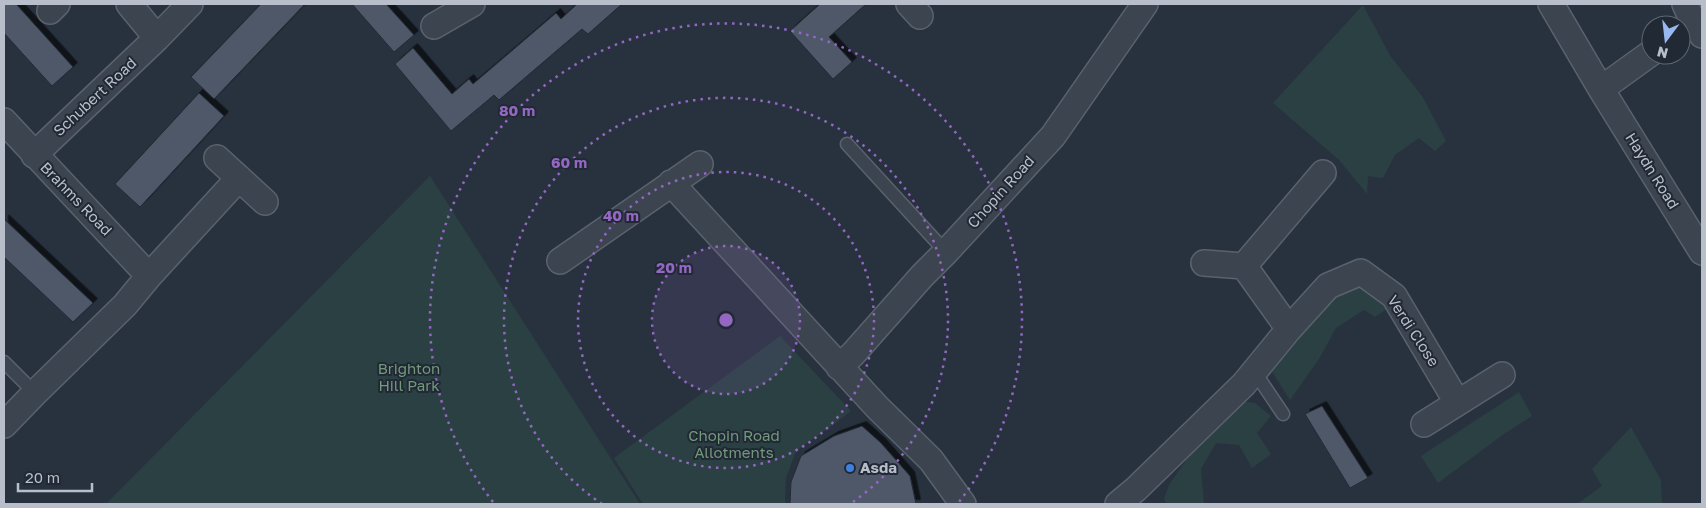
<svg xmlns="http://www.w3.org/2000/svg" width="1706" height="508" font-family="'Golos Text',sans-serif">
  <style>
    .green { fill: #2b4042 }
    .building { fill: #4f5968; stroke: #232b37; filter: url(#shadow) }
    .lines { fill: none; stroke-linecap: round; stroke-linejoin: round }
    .service-casing { stroke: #5a626d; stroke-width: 15 }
    .minor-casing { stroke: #5a626d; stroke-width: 28 }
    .service { stroke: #3c4450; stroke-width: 12 }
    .minor { stroke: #3c4450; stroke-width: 25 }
    .ring { fill: none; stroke: #9467c3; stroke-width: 2.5; stroke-dasharray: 2.5 5 }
    .shop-dot { fill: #3f7fe0; stroke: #212935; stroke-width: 2 }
    .labels { text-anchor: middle; stroke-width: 4; stroke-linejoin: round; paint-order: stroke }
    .street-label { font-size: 15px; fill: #b9bfca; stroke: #212935 }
    .park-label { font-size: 15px; fill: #72997c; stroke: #212935 }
    .poi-label { font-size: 15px; font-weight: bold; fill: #b9bfca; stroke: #212935; text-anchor: start }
    .centre { fill: #9467c3; stroke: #212935; stroke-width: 2.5 }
    .ring-label { font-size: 15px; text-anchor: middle; font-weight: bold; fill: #9467c3; stroke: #212935; stroke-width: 4; stroke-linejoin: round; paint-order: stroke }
  </style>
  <defs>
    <filter id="shadow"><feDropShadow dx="4.5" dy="-4.5" stdDeviation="0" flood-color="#0009"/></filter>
  </defs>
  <rect width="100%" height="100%" fill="#28323f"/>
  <path class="green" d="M 1363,5 L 1391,57 L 1422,96 L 1446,141 L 1435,151 L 1419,138 L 1395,155 L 1383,178 L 1368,176 L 1367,194 L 1339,160 L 1273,103 Z
    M 430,176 L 640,504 L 106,504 Z
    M 1354,284 L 1381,297 L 1390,307 L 1375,317 L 1364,310 L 1336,328 L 1319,359 L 1290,400 L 1271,370 L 1320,307 Z
    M 780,336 L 851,411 L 830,427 L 796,451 L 786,478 L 785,502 L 787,504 L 643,504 L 614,458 Z
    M 1519,392 L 1532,416 L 1504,434 L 1438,483 L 1421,456 Z
    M 1238,401 L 1255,403 L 1271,416 L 1257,433 L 1271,454 L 1252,468 L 1239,445 L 1216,443 L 1201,469 L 1204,504 L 1167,504 L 1164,499 L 1169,485 L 1195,447 L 1226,420 Z
    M 1631,427 L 1661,480 L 1662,504 L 1577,504 L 1602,486 L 1592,469 Z"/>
  <path class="building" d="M 4,4 L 16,4 L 73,67 L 52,86 L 4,33 Z
    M 261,4 L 305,4 L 214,99 L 191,77 Z
    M 352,4 L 386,4 L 414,35 L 394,52 Z
    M 577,4 L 622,4 L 588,34 L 582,29 L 499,100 L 494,95 L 451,131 L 395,64 L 413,48 L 452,94 L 469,79 L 473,84 L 556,13 L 561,19 Z
    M 820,4 L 866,4 L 829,37 L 852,62 L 833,79 L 790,31 Z
    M 199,93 L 224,116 L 140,207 L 115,184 Z
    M 4,219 L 93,303 L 73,322 L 4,257 Z
    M 1322,406 L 1368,478 L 1350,488 L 1305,414 Z
    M 862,426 L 881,443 L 910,476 L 916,504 L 790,504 L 791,482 L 801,456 L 834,436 Z"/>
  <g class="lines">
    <defs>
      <path id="service" d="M 847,144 L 946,252
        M 4,362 L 35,393
        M 1254,371 L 1283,414"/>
      <path id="minor" d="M 129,4 L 157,38
        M 909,4 L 920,16
        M 1551,4 L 1601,89 L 1702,252
        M 1685,4 L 1693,22 L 1702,35
        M 50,11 L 57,4
        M 434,26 L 472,4
        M 1601,89 L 1651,53
        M 4,121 L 149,276
        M 34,155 L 157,38 L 190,4
        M 217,158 L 265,202
        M 671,183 L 877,407 L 931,460 L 963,504
        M 560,261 L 700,164
        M 1204,263 L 1244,266
        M 1289,329 L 1244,266 L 1323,173
        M 839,367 L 853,354 L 922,276 L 946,252 L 1053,136 L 1145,4
        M 1424,424 L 1502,375
        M 4,425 L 35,393 L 125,305 L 149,276 L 239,178
        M 1118,504 L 1136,489 L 1244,384 L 1289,329 L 1328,286 L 1361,272 L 1394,296 L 1457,402"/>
    </defs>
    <use href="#service" class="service-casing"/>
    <use href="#minor" class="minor-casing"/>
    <use href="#service" class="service"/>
    <use href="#minor" class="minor"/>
  </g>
  <circle cx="726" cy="320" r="74" fill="#9467c3" fill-opacity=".12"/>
  <g class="ring">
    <circle cx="726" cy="320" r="74"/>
    <circle cx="726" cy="320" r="148"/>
    <path d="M602 504A222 222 0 1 1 850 504"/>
    <path d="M493 502A296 296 0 1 1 959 502"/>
  </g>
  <circle class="shop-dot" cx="850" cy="468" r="5"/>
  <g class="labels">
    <g class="street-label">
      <text transform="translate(95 97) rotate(-43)" y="5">Schubert Road</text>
      <text transform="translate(1652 171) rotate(58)" y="5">Haydn Road</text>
      <text transform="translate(1001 192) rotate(-48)" y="5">Chopin Road</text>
      <text transform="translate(76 199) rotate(46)" y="5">Brahms Road</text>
      <text transform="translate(1413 331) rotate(57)" y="5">Verdi Close</text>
    </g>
    <g class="park-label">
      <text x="409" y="374">Brighton<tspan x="409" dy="17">Hill Park</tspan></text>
      <text x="734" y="441">Chopin Road<tspan x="734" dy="17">Allotments</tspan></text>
    </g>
    <g class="poi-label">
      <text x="860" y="473">Asda</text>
    </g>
  </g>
  <circle cx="726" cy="320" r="8" class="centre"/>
  <g class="ring-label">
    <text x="517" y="116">80 m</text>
    <text x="569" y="168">60 m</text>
    <text x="621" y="221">40 m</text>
    <text x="674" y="273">20 m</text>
  </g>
  <rect width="1706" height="508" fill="none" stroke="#b9bfca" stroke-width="10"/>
  <g transform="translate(1666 40) rotate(195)"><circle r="24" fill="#212935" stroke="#5e6571"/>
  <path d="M0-4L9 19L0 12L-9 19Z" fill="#98b8f0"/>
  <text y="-8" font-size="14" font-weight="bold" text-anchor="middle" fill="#b9bfca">N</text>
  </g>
  <path d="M18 483v8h74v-8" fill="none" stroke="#b9bfca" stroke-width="2.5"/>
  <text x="25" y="483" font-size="15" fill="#b9bfca" stroke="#212935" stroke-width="4" paint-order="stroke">20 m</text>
</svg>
